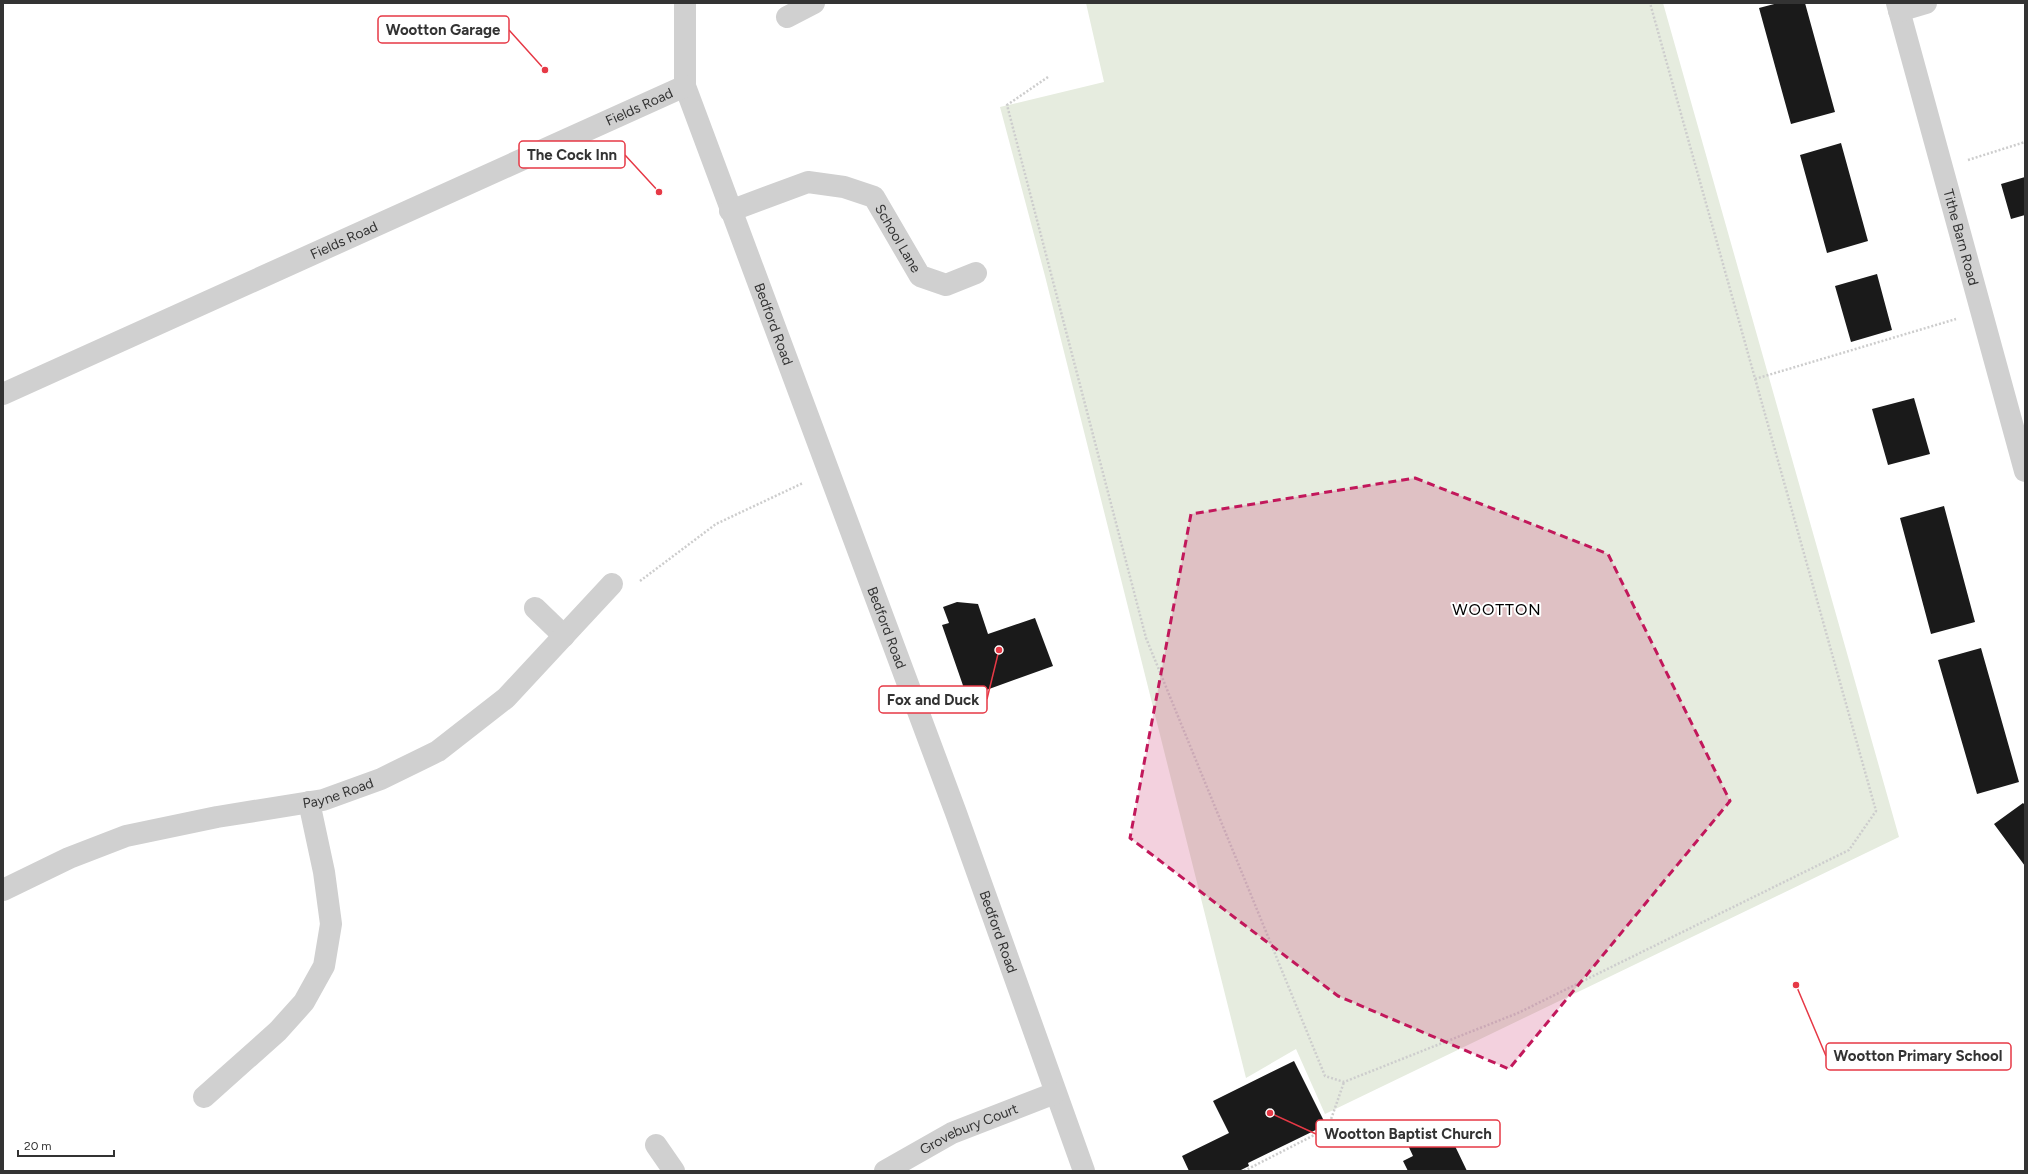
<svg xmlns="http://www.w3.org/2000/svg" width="2028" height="1174" font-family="Figtree,sans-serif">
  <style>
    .green { fill: #e6ecdf }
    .building { fill: #1a1a1a }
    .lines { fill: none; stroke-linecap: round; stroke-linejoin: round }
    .path { stroke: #cdcdcd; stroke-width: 2.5; stroke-dasharray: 2 2; stroke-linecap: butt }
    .minor { stroke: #d0d0d0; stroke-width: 22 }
    .marked { fill: #c2185b; fill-opacity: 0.2; stroke: #c2185b; stroke-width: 3; stroke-dasharray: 8 5; stroke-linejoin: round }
    .labels { text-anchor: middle; stroke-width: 4; stroke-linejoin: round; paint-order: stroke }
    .street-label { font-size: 14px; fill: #333; stroke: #fff }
    .quarter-label { font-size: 16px; letter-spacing: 1px; fill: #000; stroke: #fff }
    .leader { fill: none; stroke: #e63946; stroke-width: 1.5 }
    .callout-dot { fill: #e63946; stroke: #fff; stroke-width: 1.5 }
    .callout { fill: #fff; stroke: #e63946; stroke-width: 1.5 }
    .callout-label { font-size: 15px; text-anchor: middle; font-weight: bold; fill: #333 }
  </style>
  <rect width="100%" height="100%" fill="#fff"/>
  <path class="green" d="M 1086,3 L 1663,3 L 1899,837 L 1325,1114 L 1296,1049 L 1246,1078 L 1045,276 L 1000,107 L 1104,82 Z"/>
  <path class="building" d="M 1778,3 L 1805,3 L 1835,112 L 1791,124 L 1759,8 Z
    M 1841,143 L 1868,241 L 1827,253 L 1800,155 Z
    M 2025,177 L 2025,215 L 2011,219 L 2001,184 Z
    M 1877,274 L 1892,330 L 1851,342 L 1835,286 Z
    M 1914,398 L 1930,454 L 1888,465 L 1872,409 Z
    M 1944,506 L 1975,622 L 1931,634 L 1900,518 Z
    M 957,602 L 978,604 L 988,634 L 1035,618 L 1053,666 L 967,697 L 942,625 L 949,623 L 943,607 Z
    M 1981,648 L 2019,782 L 1977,794 L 1938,660 Z
    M 2023,803 L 2025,805 L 2025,866 L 1994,824 Z
    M 1294,1061 L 1326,1125 L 1248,1163 L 1249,1166 L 1239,1171 L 1189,1171 L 1182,1156 L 1229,1133 L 1213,1101 Z
    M 1444,1123 L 1467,1171 L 1408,1171 L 1403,1161 L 1413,1156 L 1406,1141 Z"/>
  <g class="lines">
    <path class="path" d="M 1048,77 L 1007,105 L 1146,638 L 1325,1076 L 1344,1082 L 1518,1013 L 1849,850 L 1876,811 L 1650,3
      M 1968,160 L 2025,142
      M 1755,379 L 1956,319
      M 640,581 L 716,524 L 803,483
      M 1244,1171 L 1328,1128 L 1344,1082"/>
    <g class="minor">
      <path id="s1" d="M 685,3 L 685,86 L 956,813 L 1084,1171"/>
      <path id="s2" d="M 1897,3 L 2025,471"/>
      <path d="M 1899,11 L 1926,3"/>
      <path d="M 787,17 L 814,3"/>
      <path id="s3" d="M 730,211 L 808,182 L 844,187 L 874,197 L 920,276 L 946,285 L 976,273"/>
      <path id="s4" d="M 3,394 L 685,86"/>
      <path d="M 535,608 L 564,636"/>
      <path id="s5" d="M 3,890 L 69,858 L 126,836 L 217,817 L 323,800 L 381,779 L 438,751 L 506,698 L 612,584"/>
      <path d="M 204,1097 L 278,1031 L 304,1002 L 324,966 L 331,924 L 324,872 L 309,802"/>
      <path d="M 656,1145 L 674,1171"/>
      <path id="s6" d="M 885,1171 L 952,1133 L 1055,1093"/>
    </g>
  </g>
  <path class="marked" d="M 1415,478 L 1608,554 L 1730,801 L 1509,1069 L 1338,996 L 1130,838 L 1191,514 Z"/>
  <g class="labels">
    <g class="street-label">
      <text dy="5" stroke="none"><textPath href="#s4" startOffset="698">Fields Road</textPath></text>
      <text dy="5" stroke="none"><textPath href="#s2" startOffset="243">Tithe Barn Road</textPath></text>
      <text dy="5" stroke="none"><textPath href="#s3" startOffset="199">School Lane</textPath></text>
      <text dy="5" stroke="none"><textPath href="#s4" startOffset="374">Fields Road</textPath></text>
      <text dy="5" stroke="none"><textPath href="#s1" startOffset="337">Bedford Road</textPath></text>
      <text dy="5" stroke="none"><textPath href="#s1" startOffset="661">Bedford Road</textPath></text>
      <text dy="5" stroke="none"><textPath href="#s5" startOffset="351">Payne Road</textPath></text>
      <text dy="5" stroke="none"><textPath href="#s1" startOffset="985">Bedford Road</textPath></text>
      <text dy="5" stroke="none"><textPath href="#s6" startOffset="94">Grovebury Court</textPath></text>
    </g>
    <g class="quarter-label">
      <text x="1497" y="615">WOOTTON</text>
    </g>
  </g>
  <path class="leader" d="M545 70L509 30M659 192L625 155M999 650L987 699M1796 985L1826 1056M1270 1113L1316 1134"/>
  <g class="callout-dot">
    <circle cx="545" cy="70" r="4"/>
    <circle cx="659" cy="192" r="4"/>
    <circle cx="999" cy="650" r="4"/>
    <circle cx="1796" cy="985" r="4"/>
    <circle cx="1270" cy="1113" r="4"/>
  </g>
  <g class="callout">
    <rect x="378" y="16" width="131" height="27" rx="4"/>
    <rect x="519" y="141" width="106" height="27" rx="4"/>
    <rect x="879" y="686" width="108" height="27" rx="4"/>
    <rect x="1826" y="1043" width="185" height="27" rx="4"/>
    <rect x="1316" y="1120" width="184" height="27" rx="4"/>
  </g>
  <g class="callout-label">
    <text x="443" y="35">Wootton Garage</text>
    <text x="572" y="160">The Cock Inn</text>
    <text x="933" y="705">Fox and Duck</text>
    <text x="1918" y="1061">Wootton Primary School</text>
    <text x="1408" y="1139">Wootton Baptist Church</text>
  </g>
  <rect width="2028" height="1174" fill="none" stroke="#333333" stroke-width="8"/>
  <path d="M18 1150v6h96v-6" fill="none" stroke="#333333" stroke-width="2"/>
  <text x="24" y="1150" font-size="12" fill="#333333" stroke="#ffffff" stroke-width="3" paint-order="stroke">20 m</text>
</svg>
